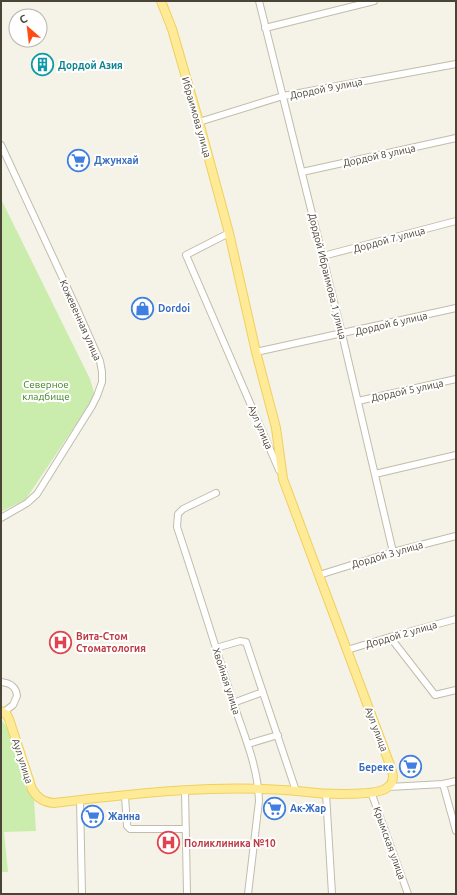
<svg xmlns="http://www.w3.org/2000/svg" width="457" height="895" font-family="Ubuntu,sans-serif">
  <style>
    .green { fill: #caedad }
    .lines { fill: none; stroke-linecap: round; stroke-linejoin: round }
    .minor-casing { stroke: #c2bca9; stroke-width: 8 }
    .major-casing { stroke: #efd05c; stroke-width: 10 }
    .minor { stroke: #fff; stroke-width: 6 }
    .major { stroke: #ffeb97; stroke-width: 8 }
    .labels { text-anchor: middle; stroke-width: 4; stroke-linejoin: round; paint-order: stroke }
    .culture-label { font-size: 10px; font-weight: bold; fill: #0d838f; stroke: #fff; text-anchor: start }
    .street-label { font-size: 10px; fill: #4a4436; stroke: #fff }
    .shop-label { font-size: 10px; font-weight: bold; fill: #366cbe; stroke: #fff; text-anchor: start }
    .park-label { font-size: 10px; fill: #3e8223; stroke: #fff }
    .health-label { font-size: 10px; font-weight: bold; fill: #be3a42; stroke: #fff; text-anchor: start }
  </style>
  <rect width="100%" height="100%" fill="#f5f3e8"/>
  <path class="green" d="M 1,199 L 90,379 L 95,396 L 26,499 L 1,512 Z
    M 1,719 L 6,726 L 13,743 L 26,788 L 34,799 L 36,831 L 4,832 L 8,872 L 1,872 Z"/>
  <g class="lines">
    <defs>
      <path id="minor" d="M 259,1 L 342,334 L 393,552
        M 265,28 L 374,1
        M 199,122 L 283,96 L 456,64
        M 1,145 L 77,309 L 100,361 L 102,372 L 102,382 L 97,396 L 92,406 L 37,494 L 27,503 L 1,518
        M 302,172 L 456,138
        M 229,233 L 186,255 L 279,470
        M 323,256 L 456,221
        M 256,352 L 456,308
        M 358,401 L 456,379
        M 375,474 L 456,455
        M 216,493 L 183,509 L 178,514 L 177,527 C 196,584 214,642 232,699 C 243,733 258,765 259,801 L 248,894
        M 319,575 L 393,552 L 456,536
        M 390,637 L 435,695 L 456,690
        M 216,648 L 240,641 L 246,642 L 296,791
        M 347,650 L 390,637 L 456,619
        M 1,682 C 10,683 16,686 17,696 L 13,705 L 4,712
        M 233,703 L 263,692
        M 248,744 L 278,735
        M 443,784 L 456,831
        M 389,787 L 443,784 L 456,781
        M 185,790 L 187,894
        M 371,792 L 408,894
        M 326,794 L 332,894
        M 125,796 L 127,826 L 130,829 L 186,829
        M 80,800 L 82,894"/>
      <path id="major" d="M 1,711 L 7,715 L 9,719 L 32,789 C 37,798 43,802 54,803 C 138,793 223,783 307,792 C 322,794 373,796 385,789 C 399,782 391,768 387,757 L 283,479 L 276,428 L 256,352 L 229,233 L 199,122 L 172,29 L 161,1"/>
    </defs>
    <use href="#minor" class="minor-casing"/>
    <use href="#major" class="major-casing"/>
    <use href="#minor" class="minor"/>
    <use href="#major" class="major"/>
  </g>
  <defs>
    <symbol id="building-ring" viewBox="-11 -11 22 22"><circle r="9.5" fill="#fff" stroke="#0f9aa8" stroke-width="1.5"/><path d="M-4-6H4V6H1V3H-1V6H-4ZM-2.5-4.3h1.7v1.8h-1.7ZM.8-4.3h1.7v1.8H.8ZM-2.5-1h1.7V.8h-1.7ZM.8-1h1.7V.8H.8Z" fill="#0f9aa8"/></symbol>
    <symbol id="supermarket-ring" viewBox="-11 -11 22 22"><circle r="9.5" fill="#fff" stroke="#3f7fe0" stroke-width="1.5"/><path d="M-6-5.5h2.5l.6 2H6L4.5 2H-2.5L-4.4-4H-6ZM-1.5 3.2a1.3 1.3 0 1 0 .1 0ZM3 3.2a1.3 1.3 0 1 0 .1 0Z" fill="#3f7fe0"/></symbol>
    <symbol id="shop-ring" viewBox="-11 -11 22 22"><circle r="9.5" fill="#fff" stroke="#3f7fe0" stroke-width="1.5"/><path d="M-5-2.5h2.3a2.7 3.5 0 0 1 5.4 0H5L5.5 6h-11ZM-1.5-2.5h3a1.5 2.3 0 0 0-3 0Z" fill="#3f7fe0"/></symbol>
    <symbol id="hospital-ring" viewBox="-11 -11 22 22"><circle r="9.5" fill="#fff" stroke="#e0444e" stroke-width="1.5"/><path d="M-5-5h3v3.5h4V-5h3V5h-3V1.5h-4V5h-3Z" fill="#e0444e"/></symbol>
  </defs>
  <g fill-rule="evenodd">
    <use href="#building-ring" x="30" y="52" width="25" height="25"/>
    <use href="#supermarket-ring" x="66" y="148" width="25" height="25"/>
    <use href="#shop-ring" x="130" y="296" width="25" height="25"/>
    <use href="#hospital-ring" x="48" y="630" width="25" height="25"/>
    <use href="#supermarket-ring" x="398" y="754" width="25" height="25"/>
    <use href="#supermarket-ring" x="262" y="796" width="25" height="25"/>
    <use href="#supermarket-ring" x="80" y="804" width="25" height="25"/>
    <use href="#hospital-ring" x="156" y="830" width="25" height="25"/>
  </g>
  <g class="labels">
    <g class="culture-label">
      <text x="58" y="69">Дордой Азия</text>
    </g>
    <g class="street-label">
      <text transform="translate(326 88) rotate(-11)" y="4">Дордой 9 улица</text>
      <text transform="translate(197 117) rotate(74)" y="4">Ибраимова улица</text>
      <text transform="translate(379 155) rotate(-12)" y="4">Дордой 8 улица</text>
      <text transform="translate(389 239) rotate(-15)" y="4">Дордой 7 улица</text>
      <text transform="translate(328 276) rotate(76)" y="4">Дордой Ибраимова 1 улица</text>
      <text transform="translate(81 320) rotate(66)" y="4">Кожевенная улица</text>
      <text transform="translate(391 323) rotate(-13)" y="4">Дордой 6 улица</text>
      <text transform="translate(407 390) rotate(-12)" y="4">Дордой 5 улица</text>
      <text transform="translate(261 427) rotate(67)" y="4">Аул улица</text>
      <text transform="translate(387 554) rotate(-16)" y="4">Дордой 3 улица</text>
      <text transform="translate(401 634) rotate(-16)" y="4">Дордой 2 улица</text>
      <text transform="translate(227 681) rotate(72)" y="4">Хвойная улица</text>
      <text transform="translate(377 729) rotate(69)" y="4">Аул улица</text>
      <text transform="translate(23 761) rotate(72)" y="4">Аул улица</text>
      <text transform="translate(390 843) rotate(70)" y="4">Крымская улица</text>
    </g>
    <g class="shop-label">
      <text x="94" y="164">Джунхай</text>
      <text x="158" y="312">Dordoi</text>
      <text x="394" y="771" text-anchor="end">Береке</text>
      <text x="290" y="812">Ак-Жар</text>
      <text x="108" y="820">Жанна</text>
    </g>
    <g class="park-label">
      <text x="46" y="388">Северное<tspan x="46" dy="12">кладбище</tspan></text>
    </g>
    <g class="health-label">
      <text x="76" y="640">Вита-Стом<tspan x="76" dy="12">Стоматология</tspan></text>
      <text x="184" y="847">Поликлиника №10</text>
    </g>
  </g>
  <rect width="457" height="895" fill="none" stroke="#4a4436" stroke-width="4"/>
  <g transform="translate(28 28) rotate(332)"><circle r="19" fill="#ffffff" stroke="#b7b4af"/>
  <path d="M0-3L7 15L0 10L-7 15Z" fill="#ff4e15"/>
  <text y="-6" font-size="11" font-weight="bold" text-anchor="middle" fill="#4a4436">С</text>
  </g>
</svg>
